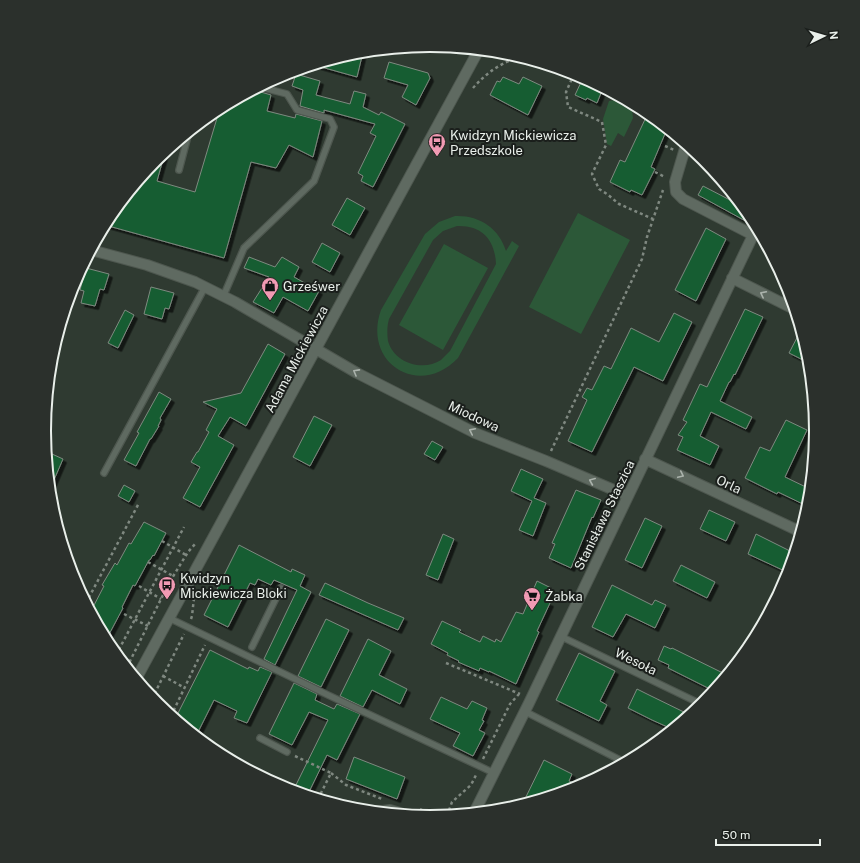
<svg xmlns="http://www.w3.org/2000/svg" width="860" height="863" font-family="'Public Sans',sans-serif">
  <style>
    .green { fill: #2c5838; fill-rule: evenodd }
    .building { fill: #165d30; stroke: #7e8980; filter: url(#shadow) }
    .lines { fill: none; stroke-linecap: round; stroke-linejoin: round }
    .lane-casing { stroke: #4e574f; stroke-width: 8 }
    .street-casing { stroke: #4e574f; stroke-width: 12 }
    .path { stroke: #7f8880; stroke-width: 2.5; stroke-dasharray: 3 3; stroke-linecap: butt }
    .lane { stroke: #5f6a61; stroke-width: 5.5 }
    .street { stroke: #5f6a61; stroke-width: 10 }
    .oneway { stroke: #abb3ac }
    .labels { text-anchor: middle; stroke-width: 4; stroke-linejoin: round; paint-order: stroke }
    .poi-label { font-size: 13px; fill: #e9efea; stroke: #1b1f1c; text-anchor: start }
    .street-label { font-size: 13px; fill: #e9efea; stroke: #1b1f1c }
    .rim { fill: none; stroke: #e9efea; stroke-width: 2 }
  </style>
  <defs>
    <filter id="shadow"><feDropShadow dx="3.5" dy="3.5" stdDeviation="0" flood-color="#0009"/></filter>
  </defs>
  <rect width="100%" height="100%" fill="#2f3a31"/>
  <path class="green" d="M 615,100 L 632,109 L 633,118 L 624,137 L 618,133 L 611,146 L 607,144 L 603,119 L 609,101 Z
    M 578,213 L 630,240 L 581,334 L 529,307 Z
    M 455,216 C 479,215 499,228 506,251 L 512,241 L 519,246 L 458,358 C 419,399 362,363 381,310 L 425,234 L 439,222 ZM 457,226 C 482,225 495,240 496,264 L 450,351 C 447,354 444,357 441,360 C 423,372 394,363 388,341 C 387,334 387,326 389,319 L 433,240 L 443,231 Z
    M 444,244 L 488,268 L 443,350 L 399,325 Z"/>
  <path class="building" d="M 363,52 L 357,77 L 314,65 L 355,53 Z
    M 389,62 L 428,73 L 430,78 L 416,105 L 402,97 L 408,85 L 384,78 Z
    M 296,74 L 320,81 L 316,95 L 350,104 L 354,91 L 366,94 L 363,107 L 379,115 L 381,112 L 405,124 L 373,187 L 361,181 L 363,176 L 358,173 L 376,136 L 370,133 L 375,124 L 324,110 L 324,113 L 300,106 L 303,90 L 292,86 Z
    M 503,77 L 519,84 L 523,77 L 542,86 L 528,115 L 490,95 L 497,81 L 500,82 Z
    M 583,78 L 603,88 L 597,103 L 587,98 L 586,100 L 575,95 Z
    M 254,90 L 271,95 L 267,111 L 295,118 L 296,114 L 322,121 L 313,157 L 289,145 L 276,168 L 251,162 L 224,258 L 105,225 L 109,217 L 157,158 L 165,152 L 157,181 L 195,192 L 220,108 Z
    M 648,113 L 667,129 L 651,167 L 655,169 L 642,195 L 631,190 L 630,192 L 610,182 L 620,160 L 625,162 Z
    M 703,186 L 730,200 L 733,195 L 753,222 L 751,224 L 698,195 Z
    M 347,198 L 365,208 L 350,235 L 332,225 Z
    M 706,228 L 726,239 L 696,301 L 675,290 Z
    M 322,243 L 340,253 L 330,272 L 312,262 Z
    M 249,257 L 275,267 L 282,257 L 299,267 L 294,277 L 319,291 L 308,311 L 283,297 L 274,313 L 253,302 L 269,277 L 244,268 Z
    M 86,268 L 109,274 L 104,290 L 100,289 L 95,306 L 81,303 L 84,291 L 80,290 Z
    M 151,287 L 174,293 L 169,309 L 165,308 L 162,319 L 144,314 Z
    M 745,309 L 763,317 L 735,375 L 734,374 L 730,382 L 729,382 L 720,401 L 752,417 L 746,429 L 711,412 L 700,436 L 719,446 L 710,465 L 677,450 L 683,437 L 678,435 L 687,422 L 683,420 L 700,384 L 707,387 Z
    M 125,310 L 134,315 L 118,348 L 108,343 Z
    M 674,313 L 692,322 L 663,381 L 634,367 L 592,452 L 568,441 L 587,400 L 582,397 L 587,388 L 592,390 L 604,366 L 611,369 L 631,328 L 659,342 Z
    M 801,330 L 809,356 L 809,363 L 789,353 Z
    M 268,344 L 285,354 L 246,426 L 230,417 L 218,436 L 234,445 L 200,507 L 183,498 L 200,467 L 191,462 L 197,452 L 198,452 L 209,432 L 206,430 L 217,409 L 203,402 L 241,393 Z
    M 159,392 L 171,399 L 160,418 L 161,420 L 158,426 L 159,426 L 151,439 L 150,439 L 136,466 L 124,460 L 139,433 L 137,432 Z
    M 314,416 L 332,425 L 310,466 L 293,457 Z
    M 786,420 L 807,430 L 785,477 L 810,489 L 809,507 L 778,492 L 777,494 L 745,478 L 760,447 L 770,451 Z
    M 432,441 L 443,447 L 435,460 L 424,454 Z
    M 52,454 L 63,459 L 50,489 L 47,465 Z
    M 521,469 L 543,479 L 534,498 L 546,503 L 533,536 L 519,530 L 532,501 L 511,491 Z
    M 124,485 L 135,491 L 129,502 L 118,496 Z
    M 576,490 L 601,500 L 593,518 L 592,517 L 571,568 L 549,558 L 555,544 L 552,543 Z
    M 709,510 L 735,522 L 726,541 L 700,529 Z
    M 645,518 L 662,526 L 642,568 L 625,560 Z
    M 144,522 L 166,533 L 154,556 L 153,555 L 150,560 L 149,560 L 135,586 L 133,585 L 122,607 L 123,608 L 106,640 L 91,611 L 104,586 L 102,585 L 115,563 L 117,565 L 129,543 L 131,544 Z
    M 443,534 L 454,539 L 438,580 L 426,575 Z
    M 756,534 L 794,553 L 789,573 L 748,554 Z
    M 239,545 L 291,572 L 292,569 L 305,575 L 300,586 L 311,592 L 275,665 L 264,659 L 297,590 L 274,580 L 271,585 L 258,579 L 255,585 L 250,583 L 228,627 L 204,615 Z
    M 681,565 L 715,582 L 707,598 L 673,581 Z
    M 537,581 L 551,588 L 545,601 L 550,603 L 537,631 L 539,632 L 516,684 L 489,671 L 489,672 L 480,668 L 479,671 L 458,662 L 459,661 L 447,655 L 448,653 L 431,644 L 442,621 L 461,630 L 459,632 L 480,642 L 483,636 L 495,642 L 496,639 L 501,642 L 516,612 L 523,614 Z
    M 325,583 L 368,603 L 404,618 L 398,630 L 319,595 Z
    M 612,585 L 652,605 L 655,600 L 666,605 L 655,628 L 626,614 L 613,637 L 592,627 Z
    M 326,619 L 349,630 L 321,687 L 298,676 Z
    M 368,639 L 391,651 L 379,675 L 407,689 L 400,704 L 372,690 L 363,707 L 340,696 Z
    M 664,646 L 671,649 L 672,648 L 727,675 L 714,691 L 668,668 L 669,665 L 658,660 Z
    M 210,650 L 248,669 L 249,667 L 258,671 L 260,667 L 272,672 L 247,723 L 234,718 L 237,711 L 214,700 L 196,736 L 175,719 Z
    M 579,653 L 615,671 L 600,701 L 607,705 L 599,721 L 556,700 Z
    M 294,683 L 317,694 L 315,700 L 334,709 L 337,704 L 360,714 L 337,760 L 327,755 L 307,796 L 293,791 L 328,720 L 309,712 L 292,745 L 269,734 Z
    M 637,689 L 649,695 L 690,715 L 672,729 L 652,720 L 628,708 Z
    M 441,697 L 467,709 L 472,701 L 487,708 L 482,720 L 484,721 L 479,730 L 485,733 L 473,756 L 453,746 L 460,733 L 430,719 Z
    M 354,757 L 405,777 L 397,799 L 346,779 Z
    M 544,760 L 572,774 L 569,781 L 581,786 L 522,805 Z"/>
  <g class="lines">
    <defs>
      <path id="lane" d="M 179,170 L 189,132
        M 223,297 L 244,248 L 314,181 L 334,127 L 330,119 L 297,110 L 287,94 L 260,87
        M 104,473 L 205,287
        M 169,618 L 328,695 L 494,773
        M 560,636 L 703,705
        M 252,647 L 281,588
        M 524,711 L 626,763
        M 260,738 L 287,752"/>
      <path id="street" d="M 686,145 L 675,182 L 676,192 L 683,199 L 753,235
        M 91,250 L 147,265 L 195,282 L 235,302 L 357,373 L 475,433 L 546,461 L 628,496
        M 732,278 L 794,309
        M 645,459 L 801,532
        M 136,679 L 476,55 L 476,50
        M 375,812 L 390,810 L 410,816
        M 474,813 L 529,703 L 757,227"/>
    </defs>
    <use href="#lane" class="lane-casing"/>
    <use href="#street" class="street-casing"/>
    <path class="path" d="M 574,74 L 566,92 L 568,107 L 602,122 L 606,145 L 592,174 L 599,189 L 607,194 L 619,204 L 653,219
      M 473,88 C 486,73 502,62 520,57
      M 665,146 L 674,150
      M 655,172 L 665,177
      M 551,451 L 642,259 L 647,237 L 663,190
      M 162,541 L 186,555
      M 148,562 L 173,576
      M 139,586 L 161,599
      M 86,603 L 139,503
      M 124,614 L 148,626
      M 191,619 L 192,616 L 194,598
      M 116,655 L 184,527
      M 119,658 L 129,663
      M 446,663 L 520,694
      M 129,668 L 129,663 L 169,583 L 188,552 L 195,544
      M 163,676 L 185,688
      M 152,699 L 184,634
      M 171,716 L 205,645
      M 295,756 L 331,773 L 318,799
      M 483,759 L 510,704 L 519,694
      M 331,773 L 346,785 L 382,799
      M 347,808 L 367,806
      M 420,809 L 436,817
      M 447,816 L 452,802 L 471,785 L 476,775"/>
    <use href="#lane" class="lane"/>
    <use href="#street" class="street"/>
  </g>
  <defs><path id="oneway-chevron" d="M-2-3.5L2.5 0L-2 3.5" fill="none" stroke-width="1.6" stroke-linecap="round" stroke-linejoin="round"/></defs>
  <g class="oneway">
    <use href="#oneway-chevron" transform="translate(763 294) rotate(-153)"/>
    <use href="#oneway-chevron" transform="translate(356 372) rotate(-151)"/>
    <use href="#oneway-chevron" transform="translate(472 431) rotate(-154)"/>
    <use href="#oneway-chevron" transform="translate(681 475) rotate(25)"/>
    <use href="#oneway-chevron" transform="translate(592 481) rotate(-157)"/>
  </g>
  <defs>
    <symbol id="bus-pin" viewBox="-11 -11 22 30"><path d="M0 17L-7.5 6A9.5 9.5 0 1 1 7.5 6Z" fill="#f19ab3" stroke="#1b1f1c"/><path d="M-5-6H5V4H4V6H2V4H-2V6H-4V4H-5ZM-3.5-4V0h7V-4ZM-3.5 1.2v1.5H-2V1.2ZM2 1.2v1.5H3.5V1.2Z" fill="#111"/></symbol>
    <symbol id="shop-pin" viewBox="-11 -11 22 30"><path d="M0 17L-7.5 6A9.5 9.5 0 1 1 7.5 6Z" fill="#f19ab3" stroke="#1b1f1c"/><path d="M-5-2.5h2.3a2.7 3.5 0 0 1 5.4 0H5L5.5 6h-11ZM-1.5-2.5h3a1.5 2.3 0 0 0-3 0Z" fill="#111"/></symbol>
    <symbol id="supermarket-pin" viewBox="-11 -11 22 30"><path d="M0 17L-7.5 6A9.5 9.5 0 1 1 7.5 6Z" fill="#f19ab3" stroke="#1b1f1c"/><path d="M-6-5.5h2.5l.6 2H6L4.5 2H-2.5L-4.4-4H-6ZM-1.5 3.2a1.3 1.3 0 1 0 .1 0ZM3 3.2a1.3 1.3 0 1 0 .1 0Z" fill="#111"/></symbol>
  </defs>
  <g fill-rule="evenodd">
    <use href="#bus-pin" x="427" y="132" width="20" height="27"/>
    <use href="#shop-pin" x="260" y="276" width="20" height="27"/>
    <use href="#bus-pin" x="157" y="575" width="20" height="27"/>
    <use href="#supermarket-pin" x="522" y="586" width="20" height="27"/>
  </g>
  <g class="labels">
    <g class="poi-label">
      <text x="450" y="140">Kwidzyn Mickiewicza<tspan x="450" dy="15">Przedszkole</tspan></text>
      <text x="283" y="291">Grześwer</text>
      <text x="180" y="583">Kwidzyn<tspan x="180" dy="15">Mickiewicza Bloki</tspan></text>
      <text x="545" y="601">Żabka</text>
    </g>
    <g class="street-label">
      <text transform="translate(296 359) rotate(-62)" y="5">Adama Mickiewicza</text>
      <text transform="translate(474 416) rotate(25)" y="5">Miodowa</text>
      <text transform="translate(729 484) rotate(25)" y="5">Orla</text>
      <text transform="translate(604 515) rotate(-64)" y="5">Stanisława Staszica</text>
      <text transform="translate(636 661) rotate(26)" y="5">Wesoła</text>
    </g>
  </g>
  <path d="M0 0H860V863H0ZM51 431a379 379 0 1 1 758 0a379 379 0 1 1-758 0Z" fill="#2b302c" fill-rule="evenodd"/>
  <path class="rim" d="M51 431a379 379 0 1 1 758 0a379 379 0 1 1-758 0Z"/>
  <g transform="translate(824 36) rotate(85)" stroke="#1b1f1c" stroke-width="3" paint-order="stroke">
  <path d="M0-3L7 15L0 10L-7 15Z" fill="#e9efea"/>
  <text y="-6" font-size="11" font-weight="bold" text-anchor="middle" fill="#e9efea">N</text>
  </g>
  <path d="M716 839v6h104v-6" fill="none" stroke="#e9efea" stroke-width="2"/>
  <text x="722" y="839" font-size="12" fill="#e9efea" stroke="#1b1f1c" stroke-width="3" paint-order="stroke">50 m</text>
</svg>
